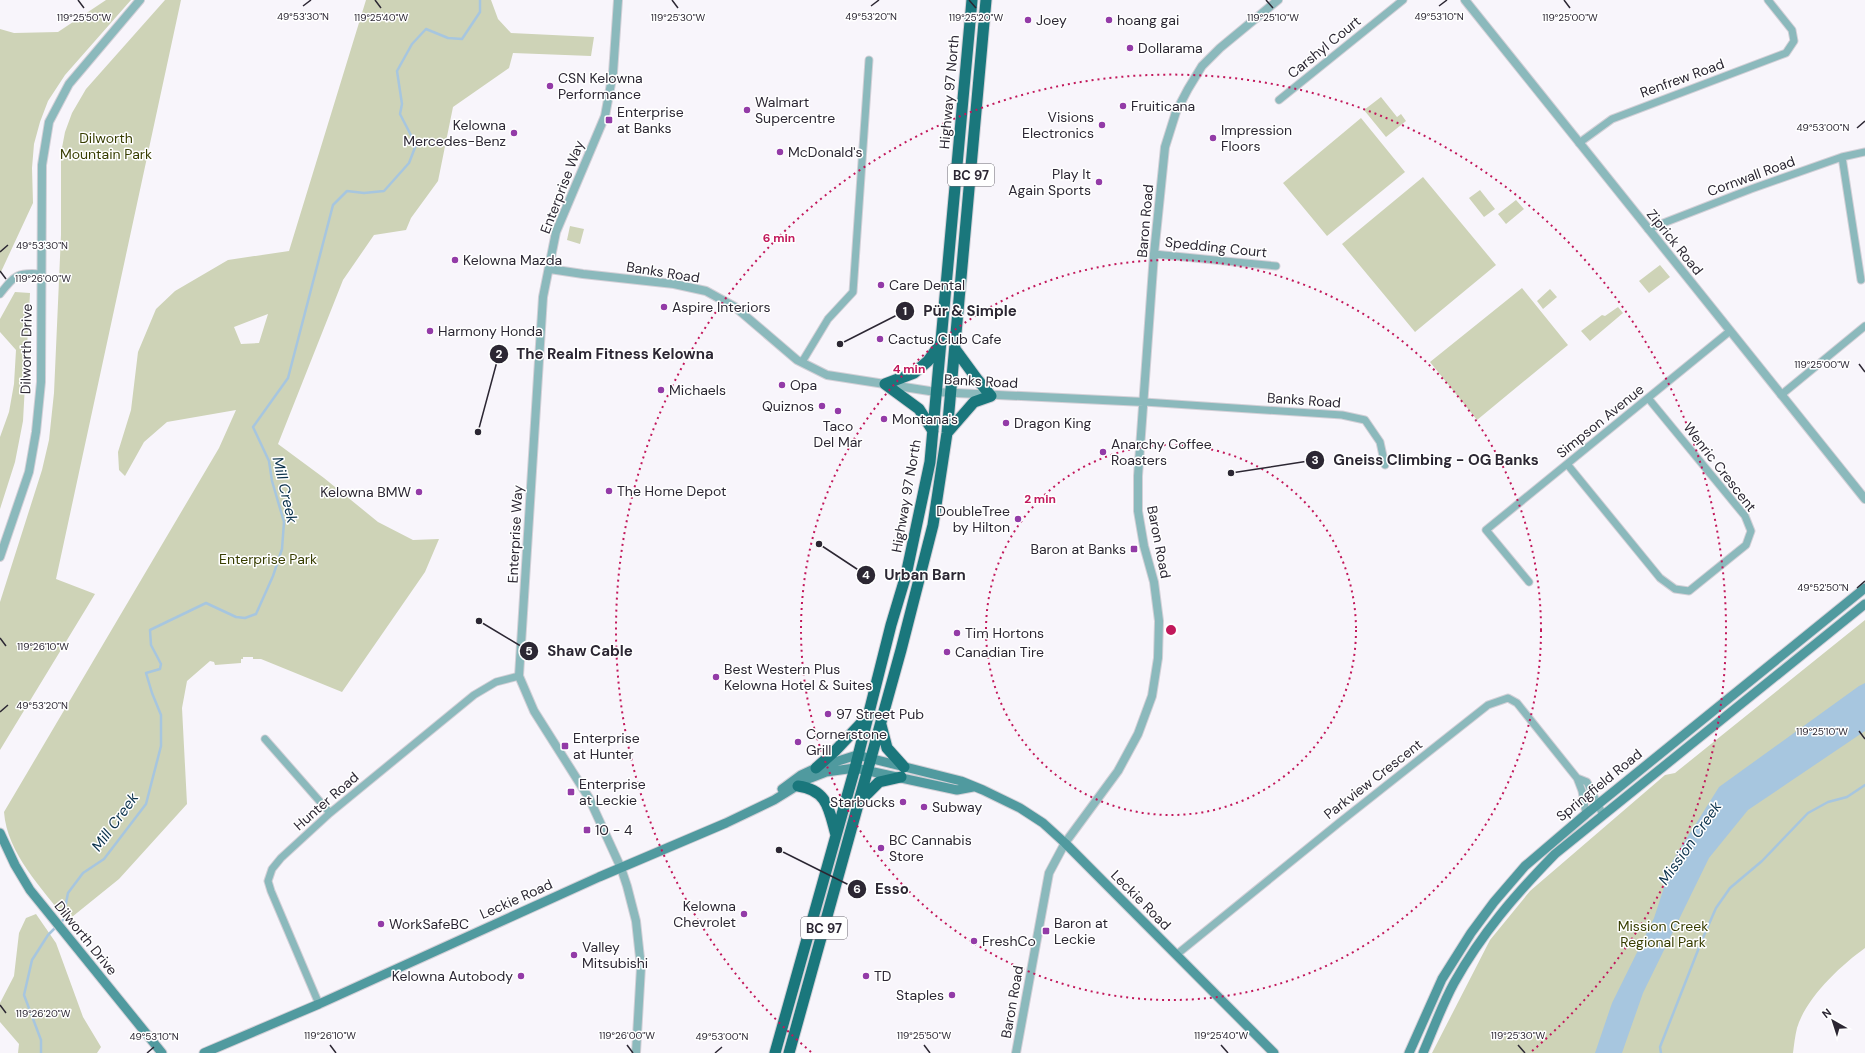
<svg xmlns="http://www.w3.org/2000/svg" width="1865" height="1053" font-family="'DM Sans',sans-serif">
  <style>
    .green { fill: #ced3b7; fill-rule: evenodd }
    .water { fill: #a7c6df }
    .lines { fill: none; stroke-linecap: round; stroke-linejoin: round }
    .stream { stroke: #a7c6df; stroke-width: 2.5 }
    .minor-casing { stroke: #d3d0d7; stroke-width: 9 }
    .tertiary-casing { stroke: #d3d0d7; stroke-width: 10 }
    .secondary-casing { stroke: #d3d0d7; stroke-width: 11 }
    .trunk-casing { stroke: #d3d0d7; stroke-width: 13 }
    .minor { stroke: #8bb9bc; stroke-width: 7 }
    .tertiary { stroke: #8bb9bc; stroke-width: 8 }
    .secondary { stroke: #509a9f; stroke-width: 9 }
    .trunk { stroke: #1a777c; stroke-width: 11 }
    .ticks { fill: none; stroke: #2c2733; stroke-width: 1.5 }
    .ring { fill: none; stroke: #c2185b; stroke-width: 2; stroke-dasharray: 2 4 }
    .poi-dot { fill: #933ba7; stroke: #fff; stroke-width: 1.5 }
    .labels { text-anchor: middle; stroke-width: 3; stroke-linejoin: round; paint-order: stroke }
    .shield { fill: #fff; stroke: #6b6870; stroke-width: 1 }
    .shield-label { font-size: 13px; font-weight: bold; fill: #2c2733 }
    .poi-label { font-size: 14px; fill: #2c2733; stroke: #fff; text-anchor: start }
    .street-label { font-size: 14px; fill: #2c2733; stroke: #fff }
    .park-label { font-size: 14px; fill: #373d00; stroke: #fff }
    .water-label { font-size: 15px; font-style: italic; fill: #0b324c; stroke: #fff }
    .ticks-label { font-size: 10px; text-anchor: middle; fill: #2c2733; stroke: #fff; stroke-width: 3; stroke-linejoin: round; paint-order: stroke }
    .centre { fill: #c2185b; stroke: #fff; stroke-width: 2 }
    .ring-label { font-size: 12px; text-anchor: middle; font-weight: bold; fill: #c2185b; stroke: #fff; stroke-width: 3; stroke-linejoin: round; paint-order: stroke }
    .leader { fill: none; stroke: #2c2733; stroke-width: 1.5 }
    .callout-dot { fill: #2c2733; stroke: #fff; stroke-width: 1.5 }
    .mark-label { font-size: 12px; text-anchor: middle; font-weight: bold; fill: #fff }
    .callout-label { font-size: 15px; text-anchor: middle; font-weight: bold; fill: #2c2733; stroke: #fff; stroke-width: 3; stroke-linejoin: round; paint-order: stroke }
  </style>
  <rect width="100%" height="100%" fill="#f8f5fb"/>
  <path class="green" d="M 106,0 L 131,0 L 65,75 L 48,101 L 40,122 L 34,144 L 32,168 L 33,203 L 0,274 L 0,29 L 14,33 L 58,32 Z
    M 165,0 L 181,0 L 56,579 L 95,594 L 0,750 L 0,602 L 42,470 L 49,440 L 54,393 L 61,235 L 61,153 L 65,132 L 72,113 L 86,89 Z
    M 366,0 L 491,0 L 498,19 L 511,33 L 594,37 L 591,56 L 513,53 L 509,68 L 453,107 L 438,181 L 411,218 L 406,230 L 374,235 L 343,280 L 278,444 L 324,478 L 378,522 L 413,540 L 439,539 L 425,572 L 342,692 L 261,659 L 253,659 L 253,657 L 243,657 L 243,659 L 241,659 L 241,663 L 215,665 L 214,662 L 210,661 L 187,681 L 182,708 L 187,804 L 119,879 L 67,921 C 43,889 7,854 4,812 L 219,448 L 236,410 L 167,422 L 144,442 L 125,476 L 119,470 L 118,452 L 131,410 L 138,352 L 156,309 L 175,291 L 228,260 L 289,251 ZM 268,314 L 259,343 L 241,344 L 234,327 Z
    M 1381,97 L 1397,117 L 1401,114 L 1406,121 L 1386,137 L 1364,110 Z
    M 1361,118 L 1405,172 L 1327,236 L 1283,183 Z
    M 1423,177 L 1496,265 L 1415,332 L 1342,244 Z
    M 1480,190 L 1495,209 L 1484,217 L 1469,198 Z
    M 1516,200 L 1524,209 L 1506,224 L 1498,214 Z
    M 570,226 L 584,229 L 580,244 L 567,240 Z
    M 1660,265 L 1670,277 L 1649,293 L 1639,281 Z
    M 1522,288 L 1568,345 L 1477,420 L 1430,362 Z
    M 1550,289 L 1557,297 L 1543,309 L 1537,301 Z
    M 15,292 L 30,293 L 23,421 L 15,462 L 0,509 L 0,437 L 9,412 L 14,384 L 16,350 L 0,332 L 0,319 Z
    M 1618,307 L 1623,313 L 1590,341 L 1581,331 L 1602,315 L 1605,316 Z
    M 1865,620 L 1865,948 C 1840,966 1806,998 1797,1028 C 1795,1036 1794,1045 1793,1053 L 1432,1053 L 1490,940 L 1530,891 L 1665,775 L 1675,773 Z
    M 36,914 L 56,943 L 83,1017 L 101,1047 L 97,1053 L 18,1053 L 19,1044 L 0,1022 L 0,1003 L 14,976 L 19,933 L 26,918 Z"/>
  <path class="water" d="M 1865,683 L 1865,731 L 1748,810 L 1709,858 L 1643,993 L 1622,1053 L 1595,1053 L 1612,1003 L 1654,918 L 1673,860 L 1719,787 L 1859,686 Z"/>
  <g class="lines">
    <path class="stream" d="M 41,1053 L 41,1040 L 24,995 L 32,960 L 48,935 L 66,917 L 65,908 L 68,893 L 83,873 L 104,859 L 146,804 L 161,746 L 161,715 L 152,693 L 146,673 L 160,669 L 161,664 L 151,645 L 150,630 L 206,603 L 236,617 L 245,618 L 256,614 L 273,576 L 282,549 L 284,522 L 272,481 L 269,461 L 253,427 L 288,378 L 333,205 L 347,191 L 364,193 L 384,191 L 409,163 L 416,145 L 400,114 L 402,104 L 397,71 L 412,44 L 426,29 L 448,38 L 462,39 L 480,12 L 480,0
      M 1661,1053 L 1660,1047 L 1702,940 L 1716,908 L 1730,888 L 1762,861 L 1808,813 L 1828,802 L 1847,797 L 1865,785"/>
    <defs>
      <path id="minor" d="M 1279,100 L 1403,0
        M 1579,143 L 1612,119 L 1786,53 L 1794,41 L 1792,30 L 1768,0
        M 1842,157 L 1861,280
        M 1648,229 L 1751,189 L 1842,157 L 1865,152
        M 1154,254 L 1276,266
        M 0,294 C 15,275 17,272 41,274
        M 802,362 L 828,319 L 853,292 L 869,60
        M 1781,395 L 1865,326
        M 1144,402 L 1342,415 L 1365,420 L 1380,442 L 1385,465
        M 1567,464 L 1660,578 L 1675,589 L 1689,591 L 1746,545 L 1751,531 L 1745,516 L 1648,398
        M 1529,582 L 1486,530 L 1730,331
        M 265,739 L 330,813
        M 1577,778 L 1587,782 L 1603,815
        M 1176,955 L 1340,822 L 1488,705 L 1508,698 L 1517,703 L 1577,778 L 1582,791 L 1586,814
        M 319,1004 L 271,891 L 268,881 L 272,869 L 281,858 L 330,813 L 474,695 L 496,682 L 519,676"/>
      <path id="tertiary" d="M 618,0 L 613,73 L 605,116 L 556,232 L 543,297 L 519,676 L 534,711 L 589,798 L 621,868 L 627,886 L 636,921 L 641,967 L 636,1053
        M 1465,0 L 1865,499
        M 550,269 L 583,274 L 674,284 L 706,291 L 735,307 L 797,360 L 827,375 L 936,392 L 1144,402
        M 0,557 L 29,472 L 36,432 L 41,382 L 42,165 L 49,122 L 69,84 L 140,0
        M 1016,1053 L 1049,873 L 1065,843 L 1118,771 L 1138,734 L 1152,696 L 1158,658 L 1159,621 L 1154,582 L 1144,546 L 1138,511 L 1138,476 L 1154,254 L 1165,147 L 1176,112 L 1188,89 L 1202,66 L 1220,48 L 1278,0"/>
      <path id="secondary" d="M 782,789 L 801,775 L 816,768 L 857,755 L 961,781 L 983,790 L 1020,808 L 1043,823 L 1065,843 L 1274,1053
        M 0,833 L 15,865 L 30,890 L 162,1053
        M 204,1053 L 319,1004 L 599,877 L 726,823 L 774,800 L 808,779 L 826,772 L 855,768 L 957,790 L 973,787
        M 1409,1053 L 1442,979 L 1471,933 L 1494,902 L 1525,866 L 1586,814 L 1865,588
        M 1423,1053 C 1433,1030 1442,1005 1454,983 C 1482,933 1515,895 1555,854 L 1865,604"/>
      <path id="trunk" d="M 885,384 L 914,373 L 928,361 L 940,344
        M 885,384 L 919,409 L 933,431
        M 947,433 L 974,402 L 991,396 L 977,379 L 955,349
        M 881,725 L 887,748 L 904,767
        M 816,768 L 835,751 L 867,717
        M 798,786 C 828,790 829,810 836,835
        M 860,801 L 879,782 L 901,777
        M 775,1053 L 855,768 L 891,625 L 906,575 L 930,462 L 972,0
        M 789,1053 L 901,650 L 933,525 L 947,433 L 986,0"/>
    </defs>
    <use href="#minor" class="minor-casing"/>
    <use href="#tertiary" class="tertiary-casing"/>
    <use href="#secondary" class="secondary-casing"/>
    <use href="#trunk" class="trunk-casing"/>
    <use href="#minor" class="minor"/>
    <use href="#tertiary" class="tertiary"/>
    <use href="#secondary" class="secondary"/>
    <use href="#trunk" class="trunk"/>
  </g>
  <path class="ticks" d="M 78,0 L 84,8M 375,0 L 381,8M 672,0 L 678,8M 969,0 L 976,8M 1266,0 L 1273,8M 1564,0 L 1570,8M 303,6 L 311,0M 871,6 L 879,0M 1439,6 L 1447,0M 1857,128 L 1865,121M 0,252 L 8,245M 0,271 L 6,279M 1859,364 L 1865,372M 1857,588 L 1865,581M 0,638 L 6,646M 0,712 L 8,705M 1859,731 L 1865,739M 0,1005 L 6,1013M 330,1045 L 336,1053M 627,1045 L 633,1053M 924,1045 L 930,1053M 1221,1045 L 1228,1053M 1518,1045 L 1525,1053M 147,1053 L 154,1047M 715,1053 L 722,1047"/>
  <g class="ring">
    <circle cx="1171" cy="630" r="185"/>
    <circle cx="1171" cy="630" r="370"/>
    <path d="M811 1052A555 555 0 1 1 1531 1052"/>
  </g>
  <g class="poi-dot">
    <circle cx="1028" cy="20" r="4"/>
    <circle cx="1109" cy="20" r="4"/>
    <circle cx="1130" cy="48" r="4"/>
    <circle cx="550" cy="86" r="4"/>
    <circle cx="1123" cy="106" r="4"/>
    <circle cx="747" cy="110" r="4"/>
    <rect x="605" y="116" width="8" height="8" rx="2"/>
    <circle cx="1102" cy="125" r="4"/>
    <circle cx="514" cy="133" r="4"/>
    <circle cx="1213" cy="138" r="4"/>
    <circle cx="780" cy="152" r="4"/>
    <circle cx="1099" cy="182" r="4"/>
    <circle cx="455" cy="260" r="4"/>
    <circle cx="881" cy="285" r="4"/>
    <circle cx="664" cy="307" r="4"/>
    <circle cx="430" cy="331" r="4"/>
    <circle cx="880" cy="339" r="4"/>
    <circle cx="782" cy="385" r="4"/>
    <circle cx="661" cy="390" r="4"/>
    <circle cx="822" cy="406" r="4"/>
    <circle cx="838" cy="411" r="4"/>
    <circle cx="884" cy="419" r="4"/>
    <circle cx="1006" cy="423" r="4"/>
    <circle cx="1103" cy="452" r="4"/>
    <circle cx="609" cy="491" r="4"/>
    <circle cx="419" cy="492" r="4"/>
    <circle cx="1018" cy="519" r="4"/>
    <rect x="1130" y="545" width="8" height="8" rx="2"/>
    <circle cx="957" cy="633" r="4"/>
    <circle cx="947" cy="652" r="4"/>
    <circle cx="716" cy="677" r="4"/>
    <circle cx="828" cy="714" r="4"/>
    <circle cx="798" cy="742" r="4"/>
    <rect x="561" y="742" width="8" height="8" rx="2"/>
    <rect x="567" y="788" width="8" height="8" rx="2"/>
    <circle cx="903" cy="802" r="4"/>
    <circle cx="924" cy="807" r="4"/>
    <rect x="583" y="826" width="8" height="8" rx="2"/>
    <circle cx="881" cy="848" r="4"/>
    <circle cx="744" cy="914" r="4"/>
    <circle cx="381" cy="924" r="4"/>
    <rect x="1042" y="927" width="8" height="8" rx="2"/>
    <circle cx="974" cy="941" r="4"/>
    <circle cx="574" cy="955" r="4"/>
    <circle cx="521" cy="976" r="4"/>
    <circle cx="866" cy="976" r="4"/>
    <circle cx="952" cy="995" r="4"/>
  </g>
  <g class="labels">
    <g class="shield">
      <rect x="948" y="164" width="46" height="22" rx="3"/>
      <rect x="801" y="917" width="46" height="22" rx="3"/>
    </g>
    <g class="shield-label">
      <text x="971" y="180">BC 97</text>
      <text x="824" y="933">BC 97</text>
    </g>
    <g class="poi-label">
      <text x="1036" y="25">Joey</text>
      <text x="1117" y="25">hoang gai</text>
      <text x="1138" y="53">Dollarama</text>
      <text x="558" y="83">CSN Kelowna<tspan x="558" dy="16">Performance</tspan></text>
      <text x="755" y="107">Walmart<tspan x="755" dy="16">Supercentre</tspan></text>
      <text x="1131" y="111">Fruiticana</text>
      <text x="617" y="117">Enterprise<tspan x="617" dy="16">at Banks</tspan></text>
      <text x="1094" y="122" text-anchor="end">Visions<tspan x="1094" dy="16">Electronics</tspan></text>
      <text x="506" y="130" text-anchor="end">Kelowna<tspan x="506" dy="16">Mercedes-Benz</tspan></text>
      <text x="1221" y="135">Impression<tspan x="1221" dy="16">Floors</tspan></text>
      <text x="788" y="157">McDonald's</text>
      <text x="1091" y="179" text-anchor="end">Play It<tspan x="1091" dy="16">Again Sports</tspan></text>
      <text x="463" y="265">Kelowna Mazda</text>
      <text x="889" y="290">Care Dental</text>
      <text x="672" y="312">Aspire Interiors</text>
      <text x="438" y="336">Harmony Honda</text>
      <text x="888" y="344">Cactus Club Cafe</text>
      <text x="790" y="390">Opa</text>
      <text x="669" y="395">Michaels</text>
      <text x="814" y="411" text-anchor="end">Quiznos</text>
      <text x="892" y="424">Montana's</text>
      <text x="1014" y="428">Dragon King</text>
      <text x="838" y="431" text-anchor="middle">Taco<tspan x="838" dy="16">Del Mar</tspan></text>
      <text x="1111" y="449">Anarchy Coffee<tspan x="1111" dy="16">Roasters</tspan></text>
      <text x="617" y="496">The Home Depot</text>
      <text x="411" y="497" text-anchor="end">Kelowna BMW</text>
      <text x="1010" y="516" text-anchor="end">DoubleTree<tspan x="1010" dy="16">by Hilton</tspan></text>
      <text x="1126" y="554" text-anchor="end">Baron at Banks</text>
      <text x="965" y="638">Tim Hortons</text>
      <text x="955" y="657">Canadian Tire</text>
      <text x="724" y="674">Best Western Plus<tspan x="724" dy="16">Kelowna Hotel &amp; Suites</tspan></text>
      <text x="836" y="719">97 Street Pub</text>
      <text x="806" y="739">Cornerstone<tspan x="806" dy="16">Grill</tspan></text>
      <text x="573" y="743">Enterprise<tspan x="573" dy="16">at Hunter</tspan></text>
      <text x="579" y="789">Enterprise<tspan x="579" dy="16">at Leckie</tspan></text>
      <text x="895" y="807" text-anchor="end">Starbucks</text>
      <text x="932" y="812">Subway</text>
      <text x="595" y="835">10 - 4</text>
      <text x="889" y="845">BC Cannabis<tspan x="889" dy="16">Store</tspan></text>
      <text x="736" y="911" text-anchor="end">Kelowna<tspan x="736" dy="16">Chevrolet</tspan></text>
      <text x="1054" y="928">Baron at<tspan x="1054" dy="16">Leckie</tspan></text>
      <text x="389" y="929">WorkSafeBC</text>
      <text x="982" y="946">FreshCo</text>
      <text x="582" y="952">Valley<tspan x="582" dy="16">Mitsubishi</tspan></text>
      <text x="513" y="981" text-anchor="end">Kelowna Autobody</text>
      <text x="874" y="981">TD</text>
      <text x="944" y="1000" text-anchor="end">Staples</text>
    </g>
    <g class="street-label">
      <text transform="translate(1324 47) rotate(-39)" y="5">Carshyl Court</text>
      <text transform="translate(1682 78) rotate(-20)" y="5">Renfrew Road</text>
      <text transform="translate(949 92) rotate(-85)" y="5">Highway 97 North</text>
      <text transform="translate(1751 176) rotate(-20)" y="5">Cornwall Road</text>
      <text transform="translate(562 187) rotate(-69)" y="5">Enterprise Way</text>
      <text transform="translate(1145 221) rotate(-85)" y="5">Baron Road</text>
      <text transform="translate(1675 242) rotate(51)" y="5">Ziprick Road</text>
      <text transform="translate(1216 247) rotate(6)" y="5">Spedding Court</text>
      <text transform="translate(663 272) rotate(9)" y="5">Banks Road</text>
      <text transform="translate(26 349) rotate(-89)" y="5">Dilworth Drive</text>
      <text transform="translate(981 381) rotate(3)" y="5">Banks Road</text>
      <text transform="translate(1304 400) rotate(4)" y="5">Banks Road</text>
      <text transform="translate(1600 421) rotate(-39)" y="5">Simpson Avenue</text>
      <text transform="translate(1720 467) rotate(52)" y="5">Wenric Crescent</text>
      <text transform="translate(906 496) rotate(-80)" y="5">Highway 97 North</text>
      <text transform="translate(515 534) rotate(-87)" y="5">Enterprise Way</text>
      <text transform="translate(1159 542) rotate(79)" y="5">Baron Road</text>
      <text transform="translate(1373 779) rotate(-38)" y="5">Parkview Crescent</text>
      <text transform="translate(1599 785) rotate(-39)" y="5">Springfield Road</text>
      <text transform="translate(326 801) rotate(-41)" y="5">Hunter Road</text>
      <text transform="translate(516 899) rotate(-24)" y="5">Leckie Road</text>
      <text transform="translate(1141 900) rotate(45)" y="5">Leckie Road</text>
      <text transform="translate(86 938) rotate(51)" y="5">Dilworth Drive</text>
      <text transform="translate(1012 1002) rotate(-80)" y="5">Baron Road</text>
    </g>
    <g class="park-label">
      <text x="106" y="143">Dilworth<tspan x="106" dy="16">Mountain Park</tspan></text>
      <text x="268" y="564">Enterprise Park</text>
      <text x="1663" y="931">Mission Creek<tspan x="1663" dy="16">Regional Park</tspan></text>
    </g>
    <g class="water-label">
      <text transform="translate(285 490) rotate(77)" y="5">Mill Creek</text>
      <text transform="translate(115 822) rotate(-54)" y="5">Mill Creek</text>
      <text transform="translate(1690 843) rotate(-55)" y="5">Mission Creek</text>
    </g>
  </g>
  <g class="ticks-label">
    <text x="303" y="20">49°53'30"N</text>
    <text x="871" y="20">49°53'20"N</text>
    <text x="1439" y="20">49°53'10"N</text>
    <text x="1273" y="21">119°25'10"W</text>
    <text x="84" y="21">119°25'50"W</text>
    <text x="381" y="21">119°25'40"W</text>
    <text x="678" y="21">119°25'30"W</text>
    <text x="976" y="21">119°25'20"W</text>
    <text x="1570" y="21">119°25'00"W</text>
    <text x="1823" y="131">49°53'00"N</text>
    <text x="42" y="249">49°53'30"N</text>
    <text x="43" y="282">119°26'00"W</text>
    <text x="1822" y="368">119°25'00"W</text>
    <text x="1823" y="591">49°52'50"N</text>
    <text x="43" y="650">119°26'10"W</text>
    <text x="42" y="709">49°53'20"N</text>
    <text x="1822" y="735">119°25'10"W</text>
    <text x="43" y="1017">119°26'20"W</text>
    <text x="330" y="1039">119°26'10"W</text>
    <text x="627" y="1039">119°26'00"W</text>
    <text x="924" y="1039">119°25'50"W</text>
    <text x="1221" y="1039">119°25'40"W</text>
    <text x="1518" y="1039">119°25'30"W</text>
    <text x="154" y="1040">49°53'10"N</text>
    <text x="722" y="1040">49°53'00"N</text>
  </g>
  <circle cx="1171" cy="630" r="6" class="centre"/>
  <g class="ring-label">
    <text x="779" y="242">6 min</text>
    <text x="909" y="373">4 min</text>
    <text x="1040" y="503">2 min</text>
  </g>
  <path class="leader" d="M840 344L905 311M478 432L499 354M1231 473L1315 460M819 544L866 575M479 621L529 651M779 850L857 889"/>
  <g class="callout-dot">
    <circle cx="840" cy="344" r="4"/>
    <circle cx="478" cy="432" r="4"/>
    <circle cx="1231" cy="473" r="4"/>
    <circle cx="819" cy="544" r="4"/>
    <circle cx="479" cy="621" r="4"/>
    <circle cx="779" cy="850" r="4"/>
    <circle cx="905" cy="311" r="10"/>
    <circle cx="499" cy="354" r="10"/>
    <circle cx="1315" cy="460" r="10"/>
    <circle cx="866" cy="575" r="10"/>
    <circle cx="529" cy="651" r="10"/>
    <circle cx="857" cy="889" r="10"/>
  </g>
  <g class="mark-label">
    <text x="905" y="315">1</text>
    <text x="499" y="358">2</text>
    <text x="1315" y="464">3</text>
    <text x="866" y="579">4</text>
    <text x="529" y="655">5</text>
    <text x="857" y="893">6</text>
  </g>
  <g class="callout-label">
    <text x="970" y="316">Pür &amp; Simple</text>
    <text x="615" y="359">The Realm Fitness Kelowna</text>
    <text x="1436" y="465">Gneiss Climbing - OG Banks</text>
    <text x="925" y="580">Urban Barn</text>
    <text x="590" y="656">Shaw Cable</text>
    <text x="892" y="894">Esso</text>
  </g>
  <g transform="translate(1833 1021) rotate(321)" stroke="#ffffff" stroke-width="3" paint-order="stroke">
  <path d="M0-3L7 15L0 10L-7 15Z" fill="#2c2733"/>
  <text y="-6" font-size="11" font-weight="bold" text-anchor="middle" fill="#2c2733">N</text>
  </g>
</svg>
